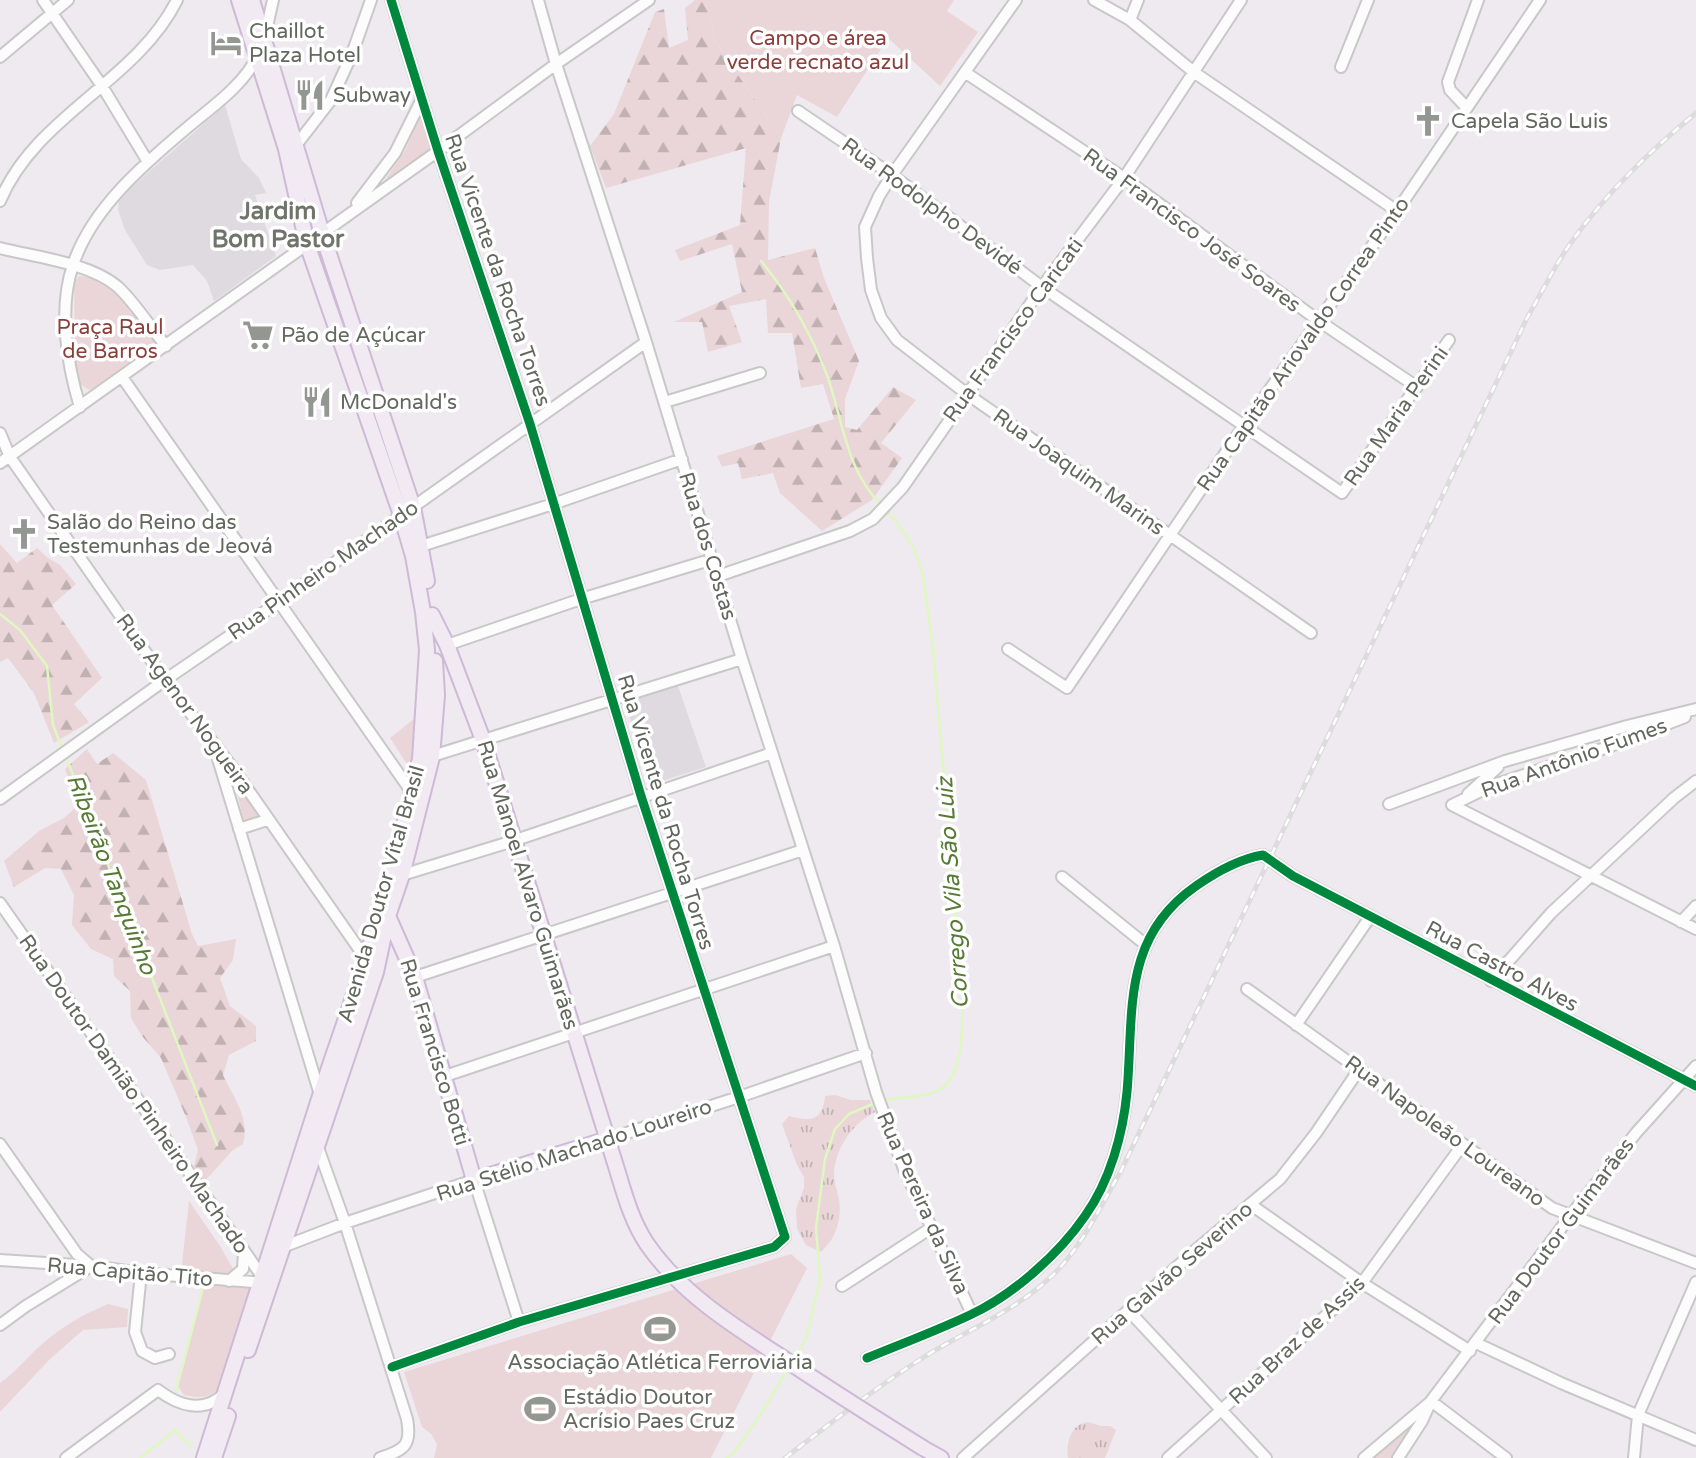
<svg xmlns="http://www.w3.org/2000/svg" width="1696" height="1458" font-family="'Varela Round',sans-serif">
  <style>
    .education { fill: #dfdae0 }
    .grass { fill: url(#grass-tufts) }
    .forest { fill: url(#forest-firs) }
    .green { fill: #ead6d8 }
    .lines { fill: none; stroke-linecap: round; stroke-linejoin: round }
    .stream { stroke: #dff7c0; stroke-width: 2.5 }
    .minor-casing { stroke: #c9c8c8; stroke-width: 14 }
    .major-casing { stroke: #ceb9d6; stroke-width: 18 }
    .minor { stroke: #fcfcfd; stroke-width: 10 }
    .major { stroke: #f1eaf3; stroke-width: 14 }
    .rail-casing { stroke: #dddcdd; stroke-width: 5 }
    .rail { stroke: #fff; stroke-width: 2.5; stroke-dasharray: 8; stroke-linecap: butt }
    .major-bridge-casing { stroke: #ceb9d6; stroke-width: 18; stroke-linecap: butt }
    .major-bridge { stroke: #f1eaf3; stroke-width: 14 }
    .cycleway-casing { stroke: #fff; stroke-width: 13 }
    .cycleway { stroke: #00873e; stroke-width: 9 }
    .labels { text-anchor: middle; stroke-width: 7; stroke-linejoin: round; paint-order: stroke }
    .poi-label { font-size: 21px; fill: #63685f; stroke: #fff; text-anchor: start }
    .park-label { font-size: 21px; fill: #8b3f3a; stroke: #fff }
    .street-label { font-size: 21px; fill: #63685f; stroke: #fff }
    .water-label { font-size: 23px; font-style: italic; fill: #577b35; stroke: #fff }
    .quarter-label { font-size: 24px; font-weight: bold; fill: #70746b; stroke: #fff }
  </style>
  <defs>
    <pattern id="grass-tufts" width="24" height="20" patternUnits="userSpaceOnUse" patternTransform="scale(1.75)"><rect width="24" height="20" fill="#ead6d8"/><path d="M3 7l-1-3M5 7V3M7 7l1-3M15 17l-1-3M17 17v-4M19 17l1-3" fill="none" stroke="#c1b1b2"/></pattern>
    <pattern id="forest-firs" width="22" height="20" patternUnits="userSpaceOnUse" patternTransform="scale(1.75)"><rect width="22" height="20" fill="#ead6d8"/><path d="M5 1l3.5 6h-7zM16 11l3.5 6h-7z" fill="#c1b1b2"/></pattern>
  </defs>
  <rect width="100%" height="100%" fill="#eeeaef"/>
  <path class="education" d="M 225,105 L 241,159 L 259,178 L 266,193 L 255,195 L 276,256 L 214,301 L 207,281 L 193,265 L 160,270 L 147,265 L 125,230 L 118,210 L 119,198 Z
    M 678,686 L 706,767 L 652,784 L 624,701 Z"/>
  <path class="grass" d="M 835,1095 L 851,1100 L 870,1100 L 875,1112 C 853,1123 836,1147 834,1173 C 834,1181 837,1191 839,1199 C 842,1219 836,1240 820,1252 L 806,1245 L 797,1229 L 796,1209 L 804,1188 L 804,1177 L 797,1165 L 782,1124 L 789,1116 C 810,1122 823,1121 825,1096 Z
    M 1088,1422 L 1101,1426 L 1110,1426 L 1116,1430 L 1105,1458 L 1068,1458 C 1066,1442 1071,1424 1088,1422 Z"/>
  <path class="forest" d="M 695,0 L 705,0 L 716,42 L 781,138 L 769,202 L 768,260 L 815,248 L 824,278 L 859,361 L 845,399 L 845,427 L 857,430 L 893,387 L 916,400 L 881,443 L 902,458 L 872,500 L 822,531 L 780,493 L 773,473 L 742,479 L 738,463 L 722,467 L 717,456 L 834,419 L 823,384 L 801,388 L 792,333 L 768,333 L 766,299 L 729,306 L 742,342 L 708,352 L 702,322 L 674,322 L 742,292 L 732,244 L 680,261 L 675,250 L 740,225 L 746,148 L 606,188 L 590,146 L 614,114 L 655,12 L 664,9 L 669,48 L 688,40 L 685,8 Z
    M 0,544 L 17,563 L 37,548 L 48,558 L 60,565 L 76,584 L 52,605 L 102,678 L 74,704 L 89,722 L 54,743 L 34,693 L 8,658 L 0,662 Z
    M 87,749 L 97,764 L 113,753 L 146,780 L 192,934 L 198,946 L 236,939 L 233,960 L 220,978 L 230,1006 L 256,1026 L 256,1041 L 229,1055 L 223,1075 C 234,1099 250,1117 243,1144 L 233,1150 L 204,1182 L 194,1166 L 198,1150 L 186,1117 L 161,1058 L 142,1036 L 131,1018 L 130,991 L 114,976 L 113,959 L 91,949 L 72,925 L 74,895 L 61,869 L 45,868 L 14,887 L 4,861 L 39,831 L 64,818 L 73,810 L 77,802 L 65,769 Z"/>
  <path class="green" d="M 705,0 L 954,0 L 947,11 L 978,32 L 940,86 L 888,38 L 837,117 L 797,95 L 781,138 L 716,42 Z
    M 421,113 L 432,149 L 389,182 L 387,177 L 406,149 Z
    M 79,276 C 116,277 138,319 158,346 L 102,385 L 89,390 L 80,384 L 75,359 L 74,283 Z
    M 419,715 L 412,772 L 390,738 Z
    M 234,781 L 259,817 L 244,822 Z
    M 189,1201 L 220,1246 L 236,1274 L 181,1273 Z
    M 791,1254 L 807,1268 L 711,1458 L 434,1458 L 437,1444 L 431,1434 L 422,1427 L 404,1372 Z
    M 205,1280 L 247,1285 L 250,1289 L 219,1389 C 208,1399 197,1398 184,1395 L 178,1386 Z
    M 108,1304 L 128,1309 L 127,1327 L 83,1330 L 50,1359 L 0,1412 L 0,1383 C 16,1372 27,1357 41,1345 C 61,1327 84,1314 108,1304 Z
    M 1420,1414 L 1396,1458 L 1369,1458 Z"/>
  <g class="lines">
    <path class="stream" d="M 761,261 C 789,294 813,337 828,378 C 844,425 846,470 882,506
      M 0,614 L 20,630 L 47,666 L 53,725 L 62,748
      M 66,757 L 217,1145
      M 882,1101 C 899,1096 919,1099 935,1092 C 968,1080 962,1015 962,987 L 933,647 L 923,576 L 914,548 L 896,521 L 886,511
      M 794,1360 L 806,1339 L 820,1279 L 816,1228 L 825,1159 L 835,1129 L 849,1114 L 875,1103
      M 176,1391 L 203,1288
      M 140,1458 L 175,1430 L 192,1447
      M 726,1458 L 733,1454 L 763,1411 L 788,1368"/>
    <defs>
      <path id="minor" d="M 43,0 L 102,86 L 148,162
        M 391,0 L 438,151 L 530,424 L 641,796 L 785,1237 L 774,1247 L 519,1322 L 392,1367
        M 538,0 L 556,64 L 646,342 L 742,659 L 834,946 L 876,1092 L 904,1169 L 972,1314
        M 1016,0 L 892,175 L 879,196 L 865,227 L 867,258 L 871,290 L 881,318 L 897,340 L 967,394 L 1311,633
        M 1094,0 L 1130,20 L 1195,73 L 1397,211
        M 1130,20 L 1138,0
        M 264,40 L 273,0
        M 0,57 L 68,0
        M 1341,67 L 1368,0
        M 966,73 L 1124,178 L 1319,321 L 1417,387
        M 1466,107 L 1450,90 L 1448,82 L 1478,0
        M 798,111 L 892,175 L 1042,287 L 1342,493 L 1449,340
        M 292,146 L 297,144 L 331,100 L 352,54 L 371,0
        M 0,201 C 36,115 136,82 177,0
        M 357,203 L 395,153 L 422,99
        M 0,248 C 35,257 91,263 118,287 C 136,304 150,327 166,346
        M 122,377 L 415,797
        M 665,402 L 760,373
        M 80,407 C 67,364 58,309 73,265 C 91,209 144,164 188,127 C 213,106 244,85 258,55
        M 0,433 L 10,457 L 165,680 L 235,771 L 368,962
        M 0,463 L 438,151 L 556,64 L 649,0
        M 421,546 L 553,504 L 682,459
        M 718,576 L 850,531 L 873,519 L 903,487 L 1042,287 L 1124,178 L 1241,0
        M 447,645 L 581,599 L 713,559
        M 1008,649 L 1067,688 L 1243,427 L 1397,211 L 1540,0
        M 215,749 L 321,1098
        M 426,758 L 742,659
        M 1468,794 L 1498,767
        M 0,799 L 165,680 L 279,602 L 646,342
        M 1389,804 L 1505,761 L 1627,726 L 1696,709
        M 1452,805 L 1696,929
        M 1452,805 L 1491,786 L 1608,747 L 1685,717
        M 239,829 L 267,820
        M 402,875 L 513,841 L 772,753
        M 1062,877 L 1146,945
        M 0,903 L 259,1272 L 267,1276
        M 1681,922 L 1696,906
        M 415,977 L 803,850
        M 1491,981 L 1551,913 L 1674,798 L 1696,781
        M 1247,989 L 1552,1208 L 1696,1263
        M 1296,1025 L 1370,917
        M 445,1076 L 834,946
        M 608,1139 L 739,1097 L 866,1053
        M 316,1142 L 345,1223 L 407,1419 C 412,1446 404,1450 380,1458
        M 0,1144 L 77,1254 L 91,1266
        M 1250,1204 L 1362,1283 L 1470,1351
        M 280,1248 L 345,1223 L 474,1180 L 519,1322
        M 0,1260 L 91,1266 L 141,1273 L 265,1283
        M 141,1273 L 135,1332 L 142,1351 L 155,1358 L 169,1354
        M 229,1281 L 243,1269 L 244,1252
        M 842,1286 L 931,1228
        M 1129,1311 L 1266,1458
        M 0,1325 L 26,1306 L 91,1266
        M 1476,1343 L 1561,1383 L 1696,1440
        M 867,1358 C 901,1344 936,1331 970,1315 C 1013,1295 1059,1254 1085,1216 C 1110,1181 1123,1134 1127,1092 C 1134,1012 1121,938 1196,886 C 1216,872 1239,859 1263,855 L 1293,876 L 1696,1086
        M 1431,1401 L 1506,1458
        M 66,1458 L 158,1390 C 179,1406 204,1414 225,1393
        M 963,1458 L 1198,1248 L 1280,1179 L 1316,1133 L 1360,1068
        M 1168,1458 L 1362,1283 L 1463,1144
        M 1364,1458 L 1429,1403
        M 1398,1458 L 1422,1421 L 1431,1401 L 1571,1215 L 1636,1133 L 1696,1066
        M 1634,1458 L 1638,1415 L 1696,1282"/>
      <path id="major" d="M 252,0 L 322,233 L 413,507 L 427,581
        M 432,615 L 447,645 L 483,740 L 614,1160
        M 388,916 L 415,977 L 474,1180 L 608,1139
        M 248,1350 L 376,972 L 388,916 L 402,875 L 432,757 L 437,695 L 435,661
        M 923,1448 L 941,1458
        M 204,1458 L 329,1068 L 366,960 L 399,845 L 420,759 L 427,650 L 423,612 L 413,556 L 401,515 L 307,244 L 286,149 L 239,0
        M 214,1458 L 228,1416"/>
    </defs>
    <use href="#minor" class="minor-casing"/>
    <use href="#major" class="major-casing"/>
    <use href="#minor" class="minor"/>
    <use href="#major" class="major"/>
    <defs>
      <path id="rail" d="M 785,1458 C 831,1423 875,1388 924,1357 C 969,1329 1016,1311 1054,1274 C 1083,1245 1101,1205 1121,1171 L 1527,318 C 1541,294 1554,267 1570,244 C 1606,193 1649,152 1696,113"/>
    </defs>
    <use href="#rail" class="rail-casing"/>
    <use href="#rail" class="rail"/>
    <defs>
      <path id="major-bridge" d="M 614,1160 C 623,1188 630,1219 647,1244 C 680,1292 732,1325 780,1356 C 827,1388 875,1418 923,1448"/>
    </defs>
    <use href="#major-bridge" class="major-bridge-casing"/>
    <use href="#major-bridge" class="major-bridge"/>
    <defs>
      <path id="cycleway" d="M 391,0 L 438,151 L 530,424 L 641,796 L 785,1237 L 774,1247 L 519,1322 L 392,1367
        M 867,1358 C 901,1344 936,1331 970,1315 C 1013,1295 1059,1254 1085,1216 C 1110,1181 1123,1134 1127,1092 C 1134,1012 1121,938 1196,886 C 1216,872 1239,859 1263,855 L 1293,876 L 1696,1086"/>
    </defs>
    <use href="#cycleway" class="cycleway-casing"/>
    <use href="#cycleway" class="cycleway"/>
  </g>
  <defs>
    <symbol id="hotel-bare" viewBox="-9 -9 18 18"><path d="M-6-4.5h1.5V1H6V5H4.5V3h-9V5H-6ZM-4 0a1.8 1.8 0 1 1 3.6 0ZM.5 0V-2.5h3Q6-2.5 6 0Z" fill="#949691" stroke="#fff" stroke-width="2.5" paint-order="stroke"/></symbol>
    <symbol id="restaurant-bare" viewBox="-9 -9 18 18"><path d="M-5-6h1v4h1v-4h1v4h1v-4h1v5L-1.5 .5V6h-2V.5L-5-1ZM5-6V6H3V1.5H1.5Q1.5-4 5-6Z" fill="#949691" stroke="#fff" stroke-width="2.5" paint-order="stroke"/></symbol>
    <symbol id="church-bare" viewBox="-9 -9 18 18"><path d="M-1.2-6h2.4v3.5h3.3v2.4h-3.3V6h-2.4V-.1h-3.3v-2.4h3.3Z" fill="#949691" stroke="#fff" stroke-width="2.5" paint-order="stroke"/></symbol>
    <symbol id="supermarket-bare" viewBox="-9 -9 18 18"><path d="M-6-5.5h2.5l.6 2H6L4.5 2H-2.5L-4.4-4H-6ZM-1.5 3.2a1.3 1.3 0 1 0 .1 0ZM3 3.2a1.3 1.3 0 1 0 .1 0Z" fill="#949691" stroke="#fff" stroke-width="2.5" paint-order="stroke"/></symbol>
    <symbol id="stadium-bare" viewBox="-9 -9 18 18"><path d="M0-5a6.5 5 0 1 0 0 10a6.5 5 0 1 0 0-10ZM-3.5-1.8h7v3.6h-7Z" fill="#949691" stroke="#fff" stroke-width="2.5" paint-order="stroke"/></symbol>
  </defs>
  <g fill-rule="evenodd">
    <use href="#hotel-bare" x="204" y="21" width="44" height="44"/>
    <use href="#restaurant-bare" x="288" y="73" width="44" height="44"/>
    <use href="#church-bare" x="1406" y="99" width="44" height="44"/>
    <use href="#supermarket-bare" x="236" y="313" width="44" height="44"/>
    <use href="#restaurant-bare" x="295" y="380" width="44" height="44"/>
    <use href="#church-bare" x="2" y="512" width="44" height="44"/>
    <use href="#stadium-bare" x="638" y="1307" width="44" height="44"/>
    <use href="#stadium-bare" x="518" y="1387" width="44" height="44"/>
  </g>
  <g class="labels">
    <g class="poi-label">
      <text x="249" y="38">Chaillot<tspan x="249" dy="24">Plaza Hotel</tspan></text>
      <text x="333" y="102">Subway</text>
      <text x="1451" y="128">Capela São Luis</text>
      <text x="281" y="342">Pão de Açúcar</text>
      <text x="340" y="409">McDonald's</text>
      <text x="47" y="529">Salão do Reino das<tspan x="47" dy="24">Testemunhas de Jeová</tspan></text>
      <text x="660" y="1369" text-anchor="middle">Associação Atlética Ferroviária</text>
      <text x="563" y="1404">Estádio Doutor<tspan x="563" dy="24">Acrísio Paes Cruz</tspan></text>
    </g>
    <g class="park-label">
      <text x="818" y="45">Campo e área<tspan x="818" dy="24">verde recnato azul</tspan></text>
      <text x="110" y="334">Praça Raul<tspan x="110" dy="24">de Barros</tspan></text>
    </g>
    <g class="street-label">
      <text transform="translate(932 206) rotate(36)" y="7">Rua Rodolpho Devidé</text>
      <text transform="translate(1192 230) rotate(36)" y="7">Rua Francisco José Soares</text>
      <text transform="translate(498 270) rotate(71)" y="7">Rua Vicente da Rocha Torres</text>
      <text transform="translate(1013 330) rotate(-54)" y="7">Rua Francisco Caricati</text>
      <text transform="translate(1303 344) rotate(-55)" y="7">Rua Capitão Ariovaldo Correa Pinto</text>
      <text transform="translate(1396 416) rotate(-55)" y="7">Rua Maria Perini</text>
      <text transform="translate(1079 472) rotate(35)" y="7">Rua Joaquim Marins</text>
      <text transform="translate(708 546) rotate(73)" y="7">Rua dos Costas</text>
      <text transform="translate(323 570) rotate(-35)" y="7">Rua Pinheiro Machado</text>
      <text transform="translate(185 704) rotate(54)" y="7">Rua Agenor Nogueira</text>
      <text transform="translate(1574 758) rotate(-20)" y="7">Rua Antônio Fumes</text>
      <text transform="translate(666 812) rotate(73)" y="7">Rua Vicente da Rocha Torres</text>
      <text transform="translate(528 885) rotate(73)" y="7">Rua Manoel Alvaro Guimarães</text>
      <text transform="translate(381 894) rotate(-74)" y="7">Avenida Doutor Vital Brasil</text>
      <text transform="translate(1502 966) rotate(28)" y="7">Rua Castro Alves</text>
      <text transform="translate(435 1052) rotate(73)" y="7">Rua Francisco Botti</text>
      <text transform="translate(134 1094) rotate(55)" y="7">Rua Doutor Damião Pinheiro Machado</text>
      <text transform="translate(1445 1131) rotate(36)" y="7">Rua Napoleão Loureano</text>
      <text transform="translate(574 1150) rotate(-18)" y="7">Rua Stélio Machado Loureiro</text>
      <text transform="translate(923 1203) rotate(66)" y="7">Rua Pereira da Silva</text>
      <text transform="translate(1561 1231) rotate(-53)" y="7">Rua Doutor Guimarães</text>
      <text transform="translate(130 1272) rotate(5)" y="7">Rua Capitão Tito</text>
      <text transform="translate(1172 1273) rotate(-41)" y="7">Rua Galvão Severino</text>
      <text transform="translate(1297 1340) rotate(-43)" y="7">Rua Braz de Assis</text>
    </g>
    <g class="water-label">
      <text transform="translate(112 874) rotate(69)" y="8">Ribeirão Tanquinho</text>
      <text transform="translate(952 893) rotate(-94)" y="8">Corrego Vila São Luiz</text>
    </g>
    <g class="quarter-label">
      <text x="278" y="219">Jardim<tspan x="278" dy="28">Bom Pastor</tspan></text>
    </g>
  </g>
</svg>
